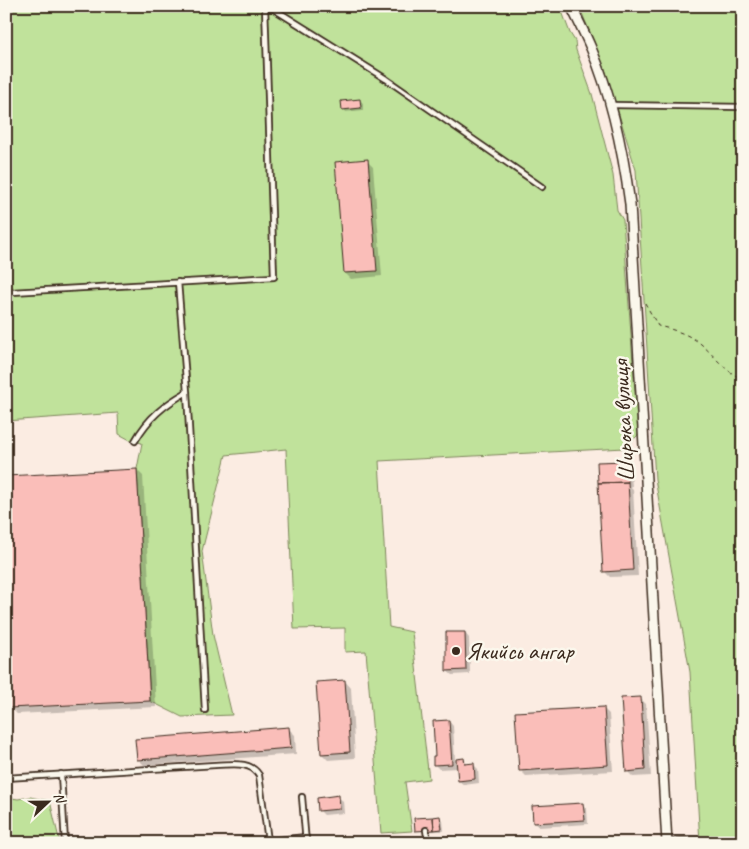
<svg xmlns="http://www.w3.org/2000/svg" width="749" height="849" font-family="Caveat,sans-serif">
  <style>
    .green { fill: #c0e29b; stroke: #7e865c }
    .shadow { fill: #0003 }
    .building { fill: #fabeb9; stroke: #3b2a1e }
    .lines { fill: none; stroke-linecap: round; stroke-linejoin: round }
    .lane-casing { stroke: #3b2a1e; stroke-width: 8 }
    .street-casing { stroke: #3b2a1e; stroke-width: 12 }
    .path { stroke: #3b2a1e; stroke-width: 1; stroke-dasharray: 4 4; stroke-linecap: butt }
    .lane { stroke: #fbf7ec; stroke-width: 4.5 }
    .street { stroke: #fbf7ec; stroke-width: 9 }
    .poi-dot { fill: #3b2a1e; stroke: #fbf7ec; stroke-width: 2 }
    .labels { text-anchor: middle; stroke-width: 5; stroke-linejoin: round; paint-order: stroke }
    .street-label { font-size: 24px; fill: #3b2a1e; stroke: #fbf7ec }
    .poi-label { font-size: 24px; fill: #3b2a1e; stroke: #fbf7ec; text-anchor: start }
  </style>
  <rect width="100%" height="100%" fill="#fbece2"/>
  <filter id="ink" filterUnits="userSpaceOnUse"><feTurbulence type="fractalNoise" baseFrequency=".02" numOctaves="2"/><feDisplacementMap in="SourceGraphic" scale="10" xChannelSelector="R" yChannelSelector="G"/><feConvolveMatrix kernelMatrix="1 2 1 2 8 2 1 2 1" color-interpolation-filters="sRGB"/></filter>
  <g filter="url(#ink)">
    <path class="green" d="M 6,6 L 560,6 L 570,33 L 575,41 L 576,50 L 592,94 L 613,175 L 617,210 L 623,220 L 638,435 L 625,448 L 379,461 L 389,627 L 412,632 L 429,779 L 405,782 L 412,831 L 381,833 L 366,651 L 345,652 L 345,628 L 294,629 L 286,449 L 226,455 L 202,551 L 213,635 L 232,715 L 182,717 L 150,701 L 137,469 L 142,443 L 132,441 L 119,434 L 118,413 L 6,421 Z
      M 579,6 L 743,6 L 743,843 L 700,843 L 690,672 L 655,479 L 636,170 L 605,69 Z
      M 6,797 L 18,799 L 30,797 L 50,801 L 60,843 L 6,843 Z"/>
    <path class="shadow" d="M 360,100 L 363,103 L 363,110 L 346,112 L 344,109 Z
      M 367,161 L 373,167 L 382,276 L 351,279 L 345,273 Z
      M 626,462 L 630,466 L 632,486 L 630,486 L 633,489 L 638,576 L 610,577 L 604,571 Z
      M 137,470 L 143,476 L 156,707 L 17,714 L 11,708 Z
      M 465,633 L 469,638 L 470,674 L 452,675 L 447,671 Z
      M 345,681 L 351,688 L 355,758 L 328,760 L 322,754 Z
      M 640,698 L 646,704 L 651,776 L 633,777 L 627,771 Z
      M 603,708 L 609,714 L 613,771 L 526,776 L 520,770 Z
      M 449,721 L 453,726 L 455,760 L 463,759 L 468,765 L 473,764 L 478,769 L 479,783 L 464,785 L 459,781 L 458,768 L 439,769 L 435,765 L 434,757 L 437,757 Z
      M 289,729 L 295,735 L 296,754 L 144,765 L 138,759 Z
      M 338,797 L 343,801 L 344,813 L 324,815 L 320,811 Z
      M 582,804 L 587,809 L 588,824 L 539,827 L 534,823 Z
      M 440,817 L 443,820 L 444,831 L 417,831 Z"/>
    <path class="building" d="M 360,99 L 361,108 L 342,110 L 341,101 Z
      M 368,159 L 377,271 L 344,273 L 335,162 Z
      M 626,461 L 628,482 L 598,483 L 597,462 Z
      M 137,469 L 150,701 L 9,708 L 6,652 L 6,476 Z
      M 628,482 L 633,570 L 603,572 L 598,483 Z
      M 446,632 L 465,632 L 466,670 L 446,671 Z
      M 345,680 L 350,752 L 321,754 L 316,682 Z
      M 641,697 L 645,770 L 626,772 L 621,698 Z
      M 604,707 L 608,765 L 519,771 L 515,712 Z
      M 449,720 L 452,764 L 433,765 L 433,756 L 435,756 L 433,721 Z
      M 289,727 L 291,748 L 137,760 L 135,739 Z
      M 464,758 L 465,764 L 474,763 L 475,779 L 458,781 L 456,759 Z
      M 339,795 L 340,809 L 318,811 L 317,798 Z
      M 583,803 L 585,820 L 533,823 L 532,806 Z
      M 440,816 L 442,829 L 434,830 L 433,817 Z
      M 433,817 L 434,830 L 415,831 L 414,818 Z"/>
    <g class="lines">
      <defs>
        <path id="lane" d="M 269,6 L 386,79 L 542,187
          M 612,105 L 743,107
          M 178,282 L 187,392 L 205,710
          M 6,296 L 12,292 L 274,277 L 265,6
          M 135,441 C 148,418 164,405 187,392
          M 61,774 L 65,843
          M 6,778 L 215,765 C 230,765 250,760 259,775 L 268,841 L 306,837
          M 302,797 L 306,843
          M 426,830 L 428,843"/>
        <path id="street" d="M 571,6 C 578,20 585,34 591,48 C 612,97 623,151 630,204 L 667,843
          M 676,843 L 743,842"/>
      </defs>
      <use href="#lane" class="lane-casing"/>
      <use href="#street" class="street-casing"/>
      <path class="path" d="M 645,303 L 658,326 C 672,329 689,334 701,344 C 715,356 725,372 743,379"/>
      <use href="#lane" class="lane"/>
      <use href="#street" class="street"/>
    </g>
  </g>
  <circle class="poi-dot" cx="456" cy="651" r="5"/>
  <g class="labels">
    <g class="street-label">
      <text transform="translate(623 421) rotate(-93)" y="8">Широка вулиця</text>
    </g>
    <g class="poi-label">
      <text x="466" y="659">Якийсь ангар</text>
    </g>
  </g>
  <rect width="749" height="849" fill="none" stroke="#fbf7ec" stroke-width="25"/>
  <rect x="12" y="12" width="724" height="824" fill="none" stroke="#3b2a1e" stroke-width="2" filter="url(#ink)"/>
  <g transform="translate(48 802) rotate(68)" stroke="#fbf7ec" stroke-width="4" paint-order="stroke">
  <path d="M0-4L9 19L0 12L-9 19Z" fill="#3b2a1e"/>
  <text y="-8" font-size="14" font-weight="bold" text-anchor="middle" fill="#3b2a1e">N</text>
  </g>
</svg>
